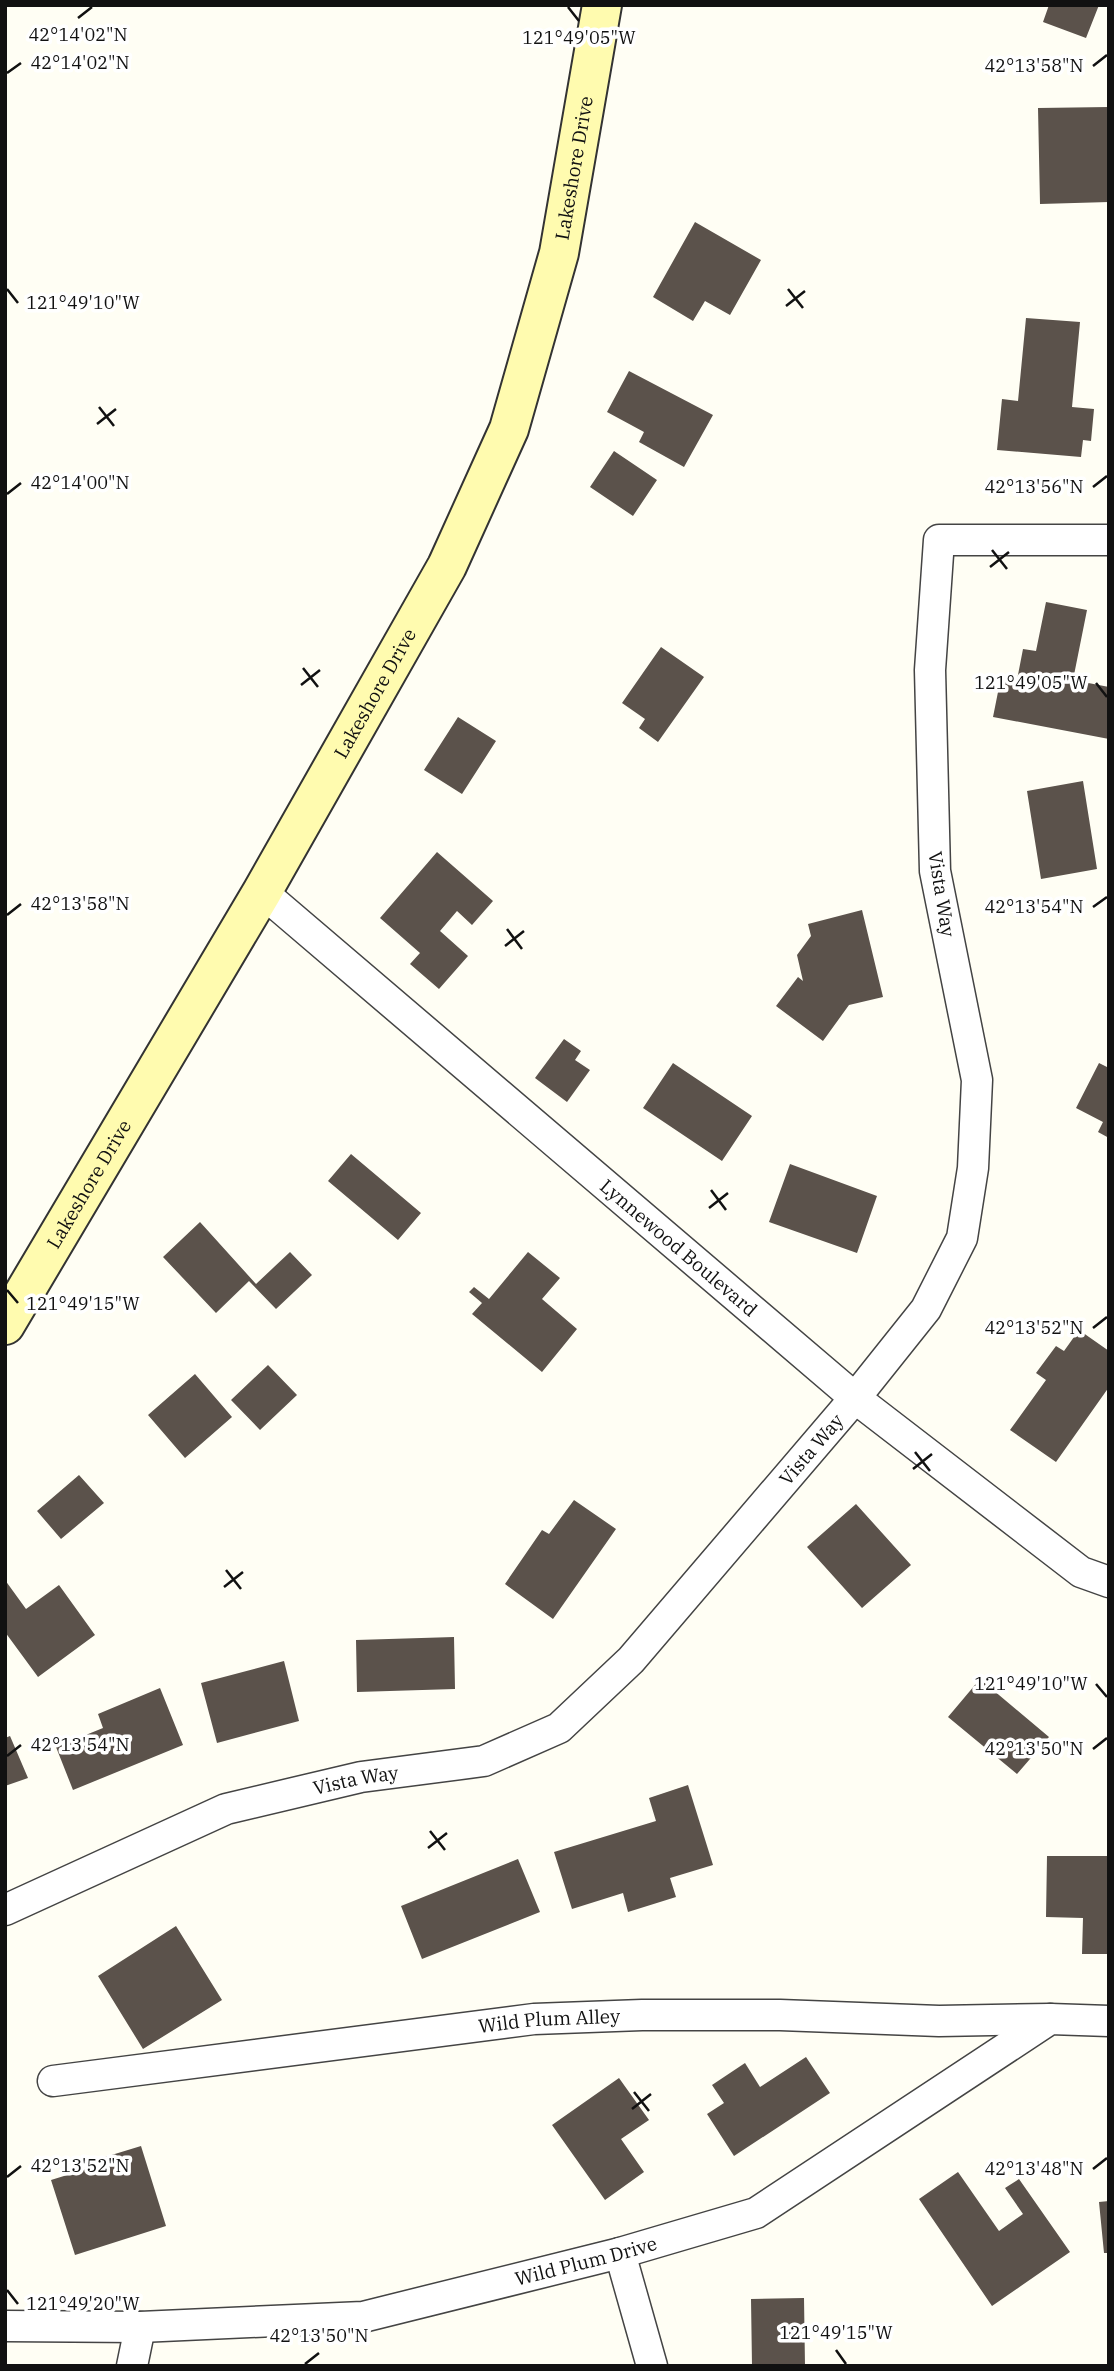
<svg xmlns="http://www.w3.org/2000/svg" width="1114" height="2371" font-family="'IBM Plex Serif',serif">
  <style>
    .building { fill: #5b524b }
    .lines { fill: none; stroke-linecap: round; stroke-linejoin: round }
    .street-casing { stroke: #444; stroke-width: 33 }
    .secondary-casing { stroke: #333; stroke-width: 42 }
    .street { stroke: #fff; stroke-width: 30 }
    .secondary { stroke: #fffbaf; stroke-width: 38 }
    .ticks { fill: none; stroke: #111; stroke-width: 2.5 }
    .labels { text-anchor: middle; stroke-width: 7; stroke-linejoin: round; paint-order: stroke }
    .street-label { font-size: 19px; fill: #111; stroke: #fff }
    .ticks-label { font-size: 18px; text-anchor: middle; fill: #111; stroke: #fff; stroke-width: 7; stroke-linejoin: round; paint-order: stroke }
  </style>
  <rect width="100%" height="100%" fill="#fffef4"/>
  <path class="building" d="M 1049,5 L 1099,5 L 1086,38 L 1043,22 Z
    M 1109,107 L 1109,202 L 1040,204 L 1038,108 Z
    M 695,222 L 761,260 L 730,315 L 705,301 L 693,321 L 653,297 Z
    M 1026,318 L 1080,322 L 1072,407 L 1094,409 L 1091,441 L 1083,440 L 1081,457 L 997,450 L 1002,399 L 1018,401 Z
    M 629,371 L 713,415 L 684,467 L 639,442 L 644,432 L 607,412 Z
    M 614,451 L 657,480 L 633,516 L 590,487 Z
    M 1046,602 L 1087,610 L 1073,680 L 1109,687 L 1109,739 L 993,717 L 1001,677 L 1017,680 L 1023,649 L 1036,651 Z
    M 661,647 L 704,677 L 658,742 L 639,728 L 645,719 L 622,703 Z
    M 458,717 L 496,741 L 462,794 L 424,770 Z
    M 1083,781 L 1097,869 L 1041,879 L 1027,791 Z
    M 437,852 L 493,901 L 472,925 L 457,911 L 440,931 L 468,956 L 439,989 L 410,964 L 420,953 L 380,918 Z
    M 862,910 L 883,997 L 849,1005 L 823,1041 L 776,1006 L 798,977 L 803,981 L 797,955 L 811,936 L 808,924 Z
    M 564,1039 L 581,1051 L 575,1060 L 590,1070 L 567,1102 L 535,1078 Z
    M 673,1063 L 752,1116 L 722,1161 L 643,1108 Z
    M 1099,1063 L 1109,1068 L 1109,1138 L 1098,1132 L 1103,1122 L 1076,1108 Z
    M 351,1154 L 421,1213 L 398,1240 L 328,1181 Z
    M 790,1164 L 877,1196 L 857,1253 L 769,1222 Z
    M 200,1222 L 256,1284 L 290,1252 L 312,1275 L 276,1309 L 249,1281 L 216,1313 L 163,1257 Z
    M 528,1252 L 560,1278 L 542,1299 L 577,1329 L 542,1372 L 472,1314 L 482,1303 L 469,1292 L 474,1287 L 489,1299 Z
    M 1079,1330 L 1109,1351 L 1109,1387 L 1056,1462 L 1010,1430 L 1046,1380 L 1036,1373 L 1056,1346 L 1064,1351 Z
    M 268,1365 L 297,1395 L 260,1430 L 231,1400 Z
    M 195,1374 L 232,1417 L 185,1458 L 148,1415 Z
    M 79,1475 L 104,1503 L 61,1539 L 37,1511 Z
    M 574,1500 L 616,1529 L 553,1619 L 505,1584 L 542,1530 L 549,1534 Z
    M 856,1504 L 911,1565 L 862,1608 L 807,1547 Z
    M 5,1580 L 26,1609 L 59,1585 L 95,1635 L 38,1677 L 5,1632 Z
    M 454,1637 L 455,1689 L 357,1692 L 356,1640 Z
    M 284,1661 L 299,1721 L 217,1743 L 201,1683 Z
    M 980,1679 L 1049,1737 L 1017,1774 L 948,1717 Z
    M 160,1688 L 183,1745 L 73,1790 L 56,1747 L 103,1728 L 98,1714 Z
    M 10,1736 L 28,1778 L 5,1786 L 5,1738 Z
    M 688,1785 L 713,1865 L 670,1878 L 676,1897 L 628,1912 L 623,1893 L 572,1909 L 554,1852 L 656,1821 L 649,1798 Z
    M 1047,1856 L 1109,1856 L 1109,1954 L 1082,1954 L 1083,1918 L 1046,1917 Z
    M 518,1859 L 540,1912 L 422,1959 L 401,1906 Z
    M 176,1926 L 222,2000 L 143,2049 L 98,1976 Z
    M 806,2057 L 830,2093 L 734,2156 L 707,2114 L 724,2103 L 712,2085 L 745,2063 L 760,2087 Z
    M 619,2078 L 649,2120 L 621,2139 L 644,2172 L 605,2200 L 552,2125 Z
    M 141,2146 L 166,2226 L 75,2255 L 51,2180 L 106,2163 L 105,2157 Z
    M 958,2172 L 999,2231 L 1023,2214 L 1005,2188 L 1019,2179 L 1070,2252 L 992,2306 L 919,2199 Z
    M 1109,2201 L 1109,2253 L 1104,2253 L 1099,2202 Z
    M 804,2298 L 805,2366 L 752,2366 L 751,2299 Z"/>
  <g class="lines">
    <defs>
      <g id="street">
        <path id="s1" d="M 262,892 L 855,1398 L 1081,1572 L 1109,1582"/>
        <path id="s2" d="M 5,1910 L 226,1809 L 361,1777 L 484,1761 L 559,1728 L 631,1660 L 855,1398 L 926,1309 L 962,1238 L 973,1168 L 977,1080 L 935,871 L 930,670 L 939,540 L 1109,540"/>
        <path id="s3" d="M 53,2081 L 534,2019 L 642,2015 L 780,2015 L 939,2021 L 1050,2019"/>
        <path d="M 620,2253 L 652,2366"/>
        <path id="s4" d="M 5,2326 L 140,2327 L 363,2317 L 620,2253 L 756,2213 L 1050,2019 L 1109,2021"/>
        <path d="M 132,2366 L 140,2327"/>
      </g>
      <g id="secondary">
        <path id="s5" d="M 5,1325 L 262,892 L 447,566 L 509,429 L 559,253 L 602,5"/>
      </g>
    </defs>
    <use href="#street" class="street-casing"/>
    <use href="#secondary" class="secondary-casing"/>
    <use href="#street" class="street"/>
    <use href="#secondary" class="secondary"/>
  </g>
  <path class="ticks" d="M 568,7 L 579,21M 78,18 L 92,7M 1093,66 L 1107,55M 7,73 L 21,63M 7,289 L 18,303M 788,289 L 803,308M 786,306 L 805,291M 99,407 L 114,426M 97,424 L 116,409M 1093,487 L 1107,476M 7,494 L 21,483M 992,550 L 1007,569M 990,567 L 1009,552M 303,668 L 318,687M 1096,683 L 1107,697M 301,685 L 320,670M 1093,907 L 1107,897M 7,915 L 21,904M 507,929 L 522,949M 505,946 L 524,931M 711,1190 L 726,1210M 709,1208 L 728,1193M 7,1290 L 18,1303M 1093,1328 L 1107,1317M 915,1452 L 930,1471M 913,1469 L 932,1454M 226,1570 L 241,1589M 224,1587 L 243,1572M 1096,1684 L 1107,1697M 1093,1749 L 1107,1738M 7,1756 L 21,1745M 430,1831 L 445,1850M 428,1848 L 447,1833M 634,2092 L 649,2111M 632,2109 L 651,2094M 1093,2169 L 1107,2158M 7,2177 L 21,2166M 7,2290 L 18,2304M 836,2350 L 846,2364M 305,2364 L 319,2353"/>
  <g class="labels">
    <g class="street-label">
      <text dy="7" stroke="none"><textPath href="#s5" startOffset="1298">Lakeshore Drive</textPath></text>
      <text dy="7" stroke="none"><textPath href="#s5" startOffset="732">Lakeshore Drive</textPath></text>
      <text transform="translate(942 894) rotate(81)" y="7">Vista Way</text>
      <text dy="7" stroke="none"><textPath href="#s5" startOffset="164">Lakeshore Drive</textPath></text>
      <text dy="7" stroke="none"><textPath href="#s1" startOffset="548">Lynnewood Boulevard</textPath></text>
      <text dy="7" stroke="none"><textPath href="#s2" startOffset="964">Vista Way</textPath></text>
      <text dy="7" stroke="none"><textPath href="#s2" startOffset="376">Vista Way</textPath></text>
      <text dy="7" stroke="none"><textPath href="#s3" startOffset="500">Wild Plum Alley</textPath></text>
      <text dy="7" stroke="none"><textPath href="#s4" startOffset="588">Wild Plum Drive</textPath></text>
    </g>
  </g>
  <g class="ticks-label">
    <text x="78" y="41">42°14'02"N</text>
    <text x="579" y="44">121°49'05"W</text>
    <text x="80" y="69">42°14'02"N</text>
    <text x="1034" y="72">42°13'58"N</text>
    <text x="83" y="309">121°49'10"W</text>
    <text x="80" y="489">42°14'00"N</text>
    <text x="1034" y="493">42°13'56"N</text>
    <text x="1031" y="689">121°49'05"W</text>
    <text x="80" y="910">42°13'58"N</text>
    <text x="1034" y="913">42°13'54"N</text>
    <text x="83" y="1310">121°49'15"W</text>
    <text x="1034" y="1334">42°13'52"N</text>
    <text x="1031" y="1690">121°49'10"W</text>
    <text x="80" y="1751">42°13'54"N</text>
    <text x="1034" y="1755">42°13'50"N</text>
    <text x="80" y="2172">42°13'52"N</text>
    <text x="1034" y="2175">42°13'48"N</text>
    <text x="83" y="2310">121°49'20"W</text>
    <text x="836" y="2339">121°49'15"W</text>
    <text x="319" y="2342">42°13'50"N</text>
  </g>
  <rect width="1114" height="2371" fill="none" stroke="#111111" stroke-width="14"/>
</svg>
